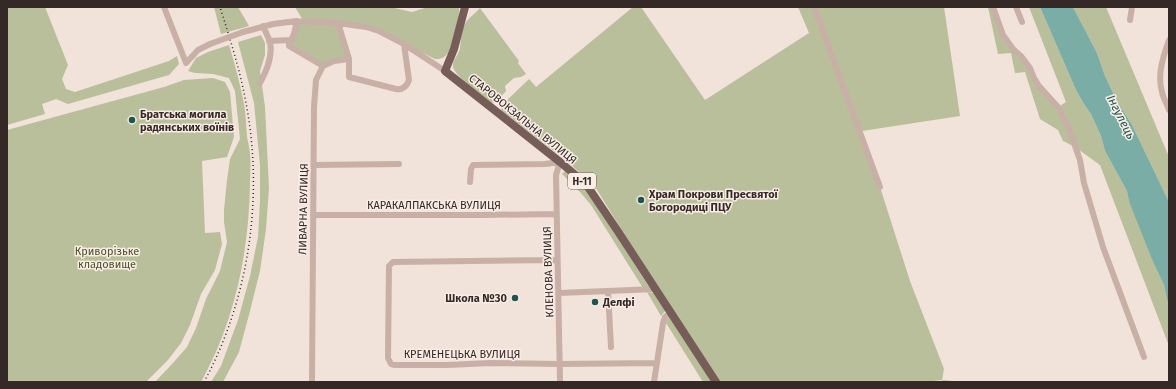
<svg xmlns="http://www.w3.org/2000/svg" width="1176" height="389" font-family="'Fira Sans',sans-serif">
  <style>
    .green { fill: #b9bf9a }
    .water { fill: #7aada6 }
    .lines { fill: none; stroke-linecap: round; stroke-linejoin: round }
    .minor { stroke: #c8b0a6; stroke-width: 6 }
    .major { stroke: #765d58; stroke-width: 8 }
    .rail { stroke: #352927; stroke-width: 1.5; stroke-dasharray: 1 3; stroke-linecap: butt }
    .minor-bridge { stroke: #c8b0a6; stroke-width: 6 }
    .poi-dot { fill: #1e554f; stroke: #f9ede6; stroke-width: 1.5 }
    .labels { text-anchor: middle; stroke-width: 3; stroke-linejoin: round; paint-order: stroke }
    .shield { fill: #f9ede6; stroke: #706460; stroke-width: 1 }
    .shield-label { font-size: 10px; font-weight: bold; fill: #352927 }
    .poi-label { font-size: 11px; font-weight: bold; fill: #352927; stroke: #f9ede6; text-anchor: start }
    .street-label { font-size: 11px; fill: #352927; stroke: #f9ede6 }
    .park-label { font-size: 11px; fill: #4b522b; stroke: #f9ede6 }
    .water-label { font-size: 12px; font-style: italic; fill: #1e554f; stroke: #f9ede6 }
  </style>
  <rect width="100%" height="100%" fill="#f1e2da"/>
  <path class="green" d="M 7,7 L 45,7 L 68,65 L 62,79 L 66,89 L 75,92 L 169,61 L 177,56 L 179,64 L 169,75 L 68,104 L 56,99 L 42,104 L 45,114 L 7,125 Z
    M 214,7 L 238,7 L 249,26 L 221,34 Z
    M 295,7 L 390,7 L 412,12 L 428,7 L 459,7 C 460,18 454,51 444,57 C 441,59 438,59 435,59 L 379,31 L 338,23 L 349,59 L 323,66 L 291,48 L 297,21 L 304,22 Z
    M 633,7 L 641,7 L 705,100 L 809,33 L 798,7 L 812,7 L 880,187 L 910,281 L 944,369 L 942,380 L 963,382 L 943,382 L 942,380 L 924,382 L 720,382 L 649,274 L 594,185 L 564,159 L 501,110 L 502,105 L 529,79 L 536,87 Z
    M 816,7 L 944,7 L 960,116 L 862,131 Z
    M 988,7 L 993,7 L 1003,35 L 1034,78 L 1058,107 L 1066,102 L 1029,7 L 1040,7 L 1076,90 L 1084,104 L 1091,114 L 1101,136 L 1105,151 L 1127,191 L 1164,285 L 1169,309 L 1169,346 L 1100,165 L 1075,147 L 1063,141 L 1058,130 L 1040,119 L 1025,72 L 1015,73 L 1011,53 L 998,54 Z
    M 1073,7 L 1106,7 L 1169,157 L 1169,202 L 1132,125 L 1117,101 L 1105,76 L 1097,53 Z
    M 480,8 L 519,61 L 518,63 L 526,74 L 521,77 L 514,78 L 505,86 L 506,91 L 498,100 L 492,103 C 483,96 452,75 453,65 C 453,59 459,55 460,48 C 461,41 461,31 465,24 C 468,18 476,13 480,8 Z
    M 261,35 L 265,43 L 265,55 L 260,71 L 265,107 L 269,188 L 266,229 L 260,271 L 250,311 L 239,352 L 223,382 L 211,382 L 221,366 L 238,320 L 250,276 L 258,237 L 260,201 L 260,165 L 254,103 L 238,42 Z
    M 229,45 C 235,64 240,84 244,104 C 246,115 246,126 247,137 C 248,143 250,149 250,155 C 251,164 250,174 250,183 C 249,252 235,321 201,382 L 155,382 L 173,363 L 187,347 L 196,328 L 206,299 L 220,271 L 227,242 L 224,222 L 224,210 L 227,180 L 230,159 L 240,139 L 235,91 L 229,78 L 213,74 L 195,73 L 188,71 L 196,58 L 208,52 Z
    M 213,78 L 225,82 L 230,92 L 234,137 L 227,157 L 202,161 L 205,233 L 220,232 L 222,244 L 215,270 L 201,294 L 190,325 L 181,343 L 168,360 L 146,382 L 7,382 L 7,130 L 164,87 L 184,80 Z
    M 565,171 L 585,186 L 649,287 L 643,288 L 591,205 L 580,192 L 562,174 Z
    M 647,292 L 654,293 L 665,308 L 665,311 L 661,316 Z
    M 668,318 L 670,318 L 713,382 L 703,382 L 666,323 Z"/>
  <path class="water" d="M 1040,7 L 1073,7 L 1097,53 L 1105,76 L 1117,101 L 1132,125 L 1169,202 L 1169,309 L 1164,285 L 1152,259 L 1130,204 L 1127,191 L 1105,151 L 1101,136 L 1091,114 L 1084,104 L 1076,90 Z"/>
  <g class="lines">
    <path class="minor" d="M 164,7 L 186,63 L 198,50 L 210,44
      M 814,7 L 880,187
      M 993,7 L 1003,35 L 1013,49 L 1021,56 L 1030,68 L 1034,78 L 1039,86 L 1058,107 L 1069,129 L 1080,160 L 1084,183 L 1103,247 L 1144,357
      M 1016,7 L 1022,22
      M 1130,20 L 1132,7
      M 297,21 L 294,34 L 289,44 L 289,46 L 323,66
      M 338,23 L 349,59 L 349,77 L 396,89 C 403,90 407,86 409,80 L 404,44
      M 243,32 L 273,24 L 297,21 L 338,23 L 366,27 L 379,31 L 404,44 L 445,71
      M 1169,40 C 1163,57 1157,75 1162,92 C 1163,98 1167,104 1169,110
      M 269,41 L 291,40
      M 260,83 C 267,70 273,56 270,42 C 268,36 265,31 263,26
      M 314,165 L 399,164
      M 470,182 L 471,169 L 473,165 L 545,164 L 560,162 L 556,175 L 560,382
      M 313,215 L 481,215 L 556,214
      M 557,260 L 393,262 L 389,266 L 388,358 L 391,364 L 394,365 L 447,365 L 490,363 L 560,364 L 657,363
      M 608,291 L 611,347
      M 559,293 L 655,289
      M 312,382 L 314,107 L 316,80 L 323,66 L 334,61 L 349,59
      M 654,382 L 663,323 L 665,317 L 671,312"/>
    <path class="major" d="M 465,7 L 454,49 L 445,71 L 560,162 L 586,184 L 619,233 L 716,382"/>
    <path class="rail" d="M 204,382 C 249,299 264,197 246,103 C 240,70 230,39 220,7"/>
    <path class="minor-bridge" d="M 210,44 L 243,32"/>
  </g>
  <g class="poi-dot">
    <circle cx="132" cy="120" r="4"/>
    <circle cx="641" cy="200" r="4"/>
    <circle cx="515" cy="298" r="4"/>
    <circle cx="595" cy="302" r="4"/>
  </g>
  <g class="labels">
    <rect class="shield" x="568" y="173" width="28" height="16" rx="3"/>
    <g class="shield-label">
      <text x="582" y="185">Н-11</text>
    </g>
    <g class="poi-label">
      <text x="140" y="118">Братська могила<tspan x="140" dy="13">радянських воїнів</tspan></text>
      <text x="649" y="198">Храм Покрови Пресвятої<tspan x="649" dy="13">Богородиці ПЦУ</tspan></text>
      <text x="507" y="302" text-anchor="end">Школа №30</text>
      <text x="603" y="306">Делфі</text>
    </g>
    <g class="street-label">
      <text transform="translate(523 119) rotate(39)" y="4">СТАРОВОКЗАЛЬНА ВУЛИЦЯ</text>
      <text x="434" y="209">КАРАКАЛПАКСЬКА ВУЛИЦЯ</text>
      <text transform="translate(303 209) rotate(-89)" y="4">ЛИВАРНА ВУЛИЦЯ</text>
      <text transform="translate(548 272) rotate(-92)" y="4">КЛЕНОВА ВУЛИЦЯ</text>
      <text x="462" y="358">КРЕМЕНЕЦЬКА ВУЛИЦЯ</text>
    </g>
    <g class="park-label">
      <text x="107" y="255">Криворізьке<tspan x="107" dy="13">кладовище</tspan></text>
    </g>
    <g class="water-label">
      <text transform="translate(1121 117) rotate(63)" y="4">Інгулець</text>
    </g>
  </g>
  <rect width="1176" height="389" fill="none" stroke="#352927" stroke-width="16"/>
</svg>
